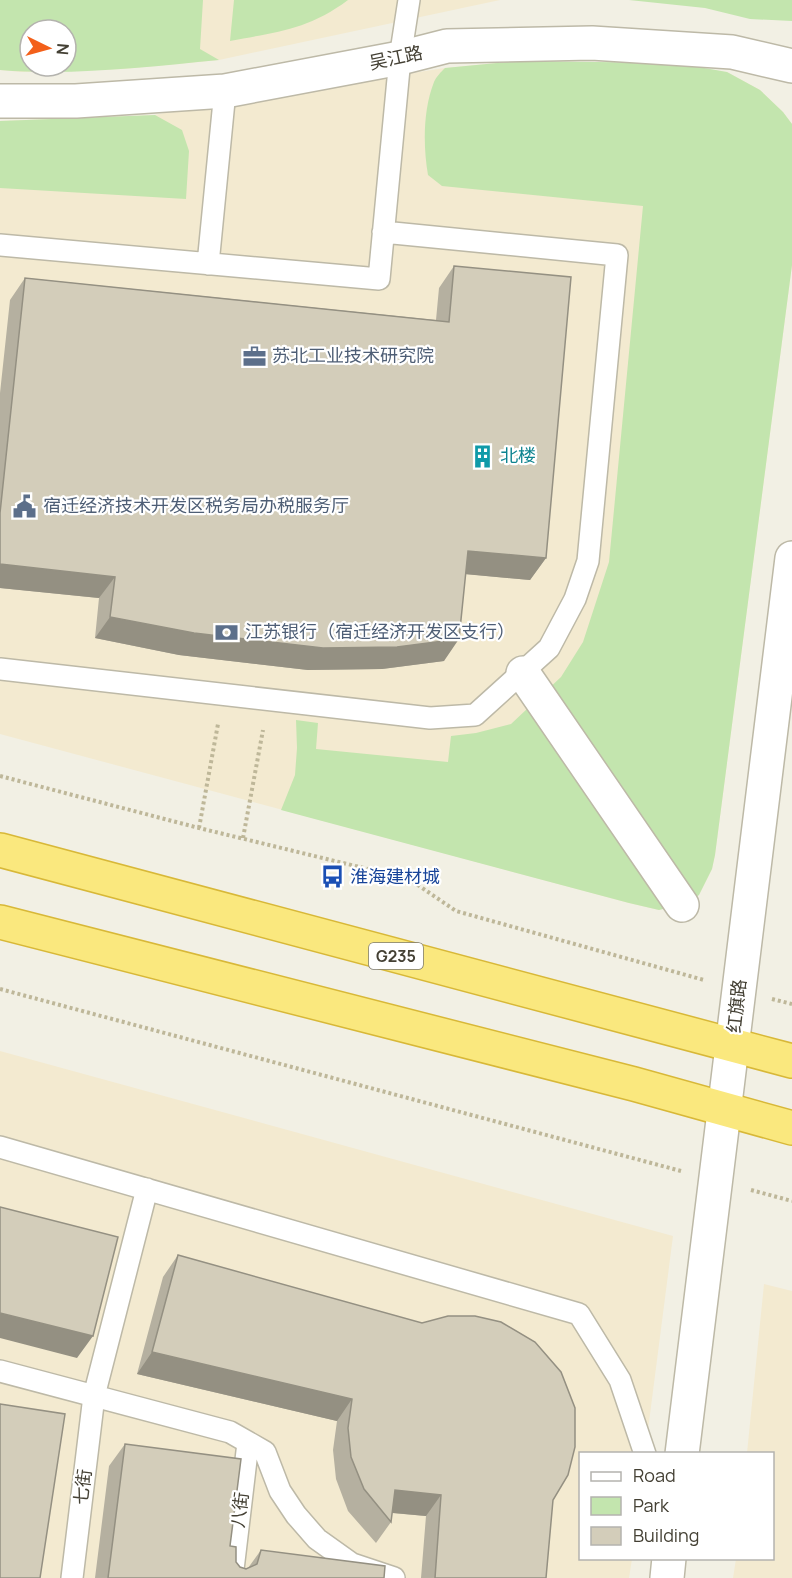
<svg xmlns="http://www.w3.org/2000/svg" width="792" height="1578" font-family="Manrope,'Noto Sans SC',sans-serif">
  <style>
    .commercial { fill: #f3ead0; fill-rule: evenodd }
    .green { fill: #c3e5ae; fill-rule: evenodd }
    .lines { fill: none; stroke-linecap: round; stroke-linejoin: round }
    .service-casing { stroke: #bdb9a7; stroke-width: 24 }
    .pedestrian-casing { stroke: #bdb9a7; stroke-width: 36 }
    .minor-casing { stroke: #bdb9a7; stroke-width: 36 }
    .tertiary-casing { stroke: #bdb9a7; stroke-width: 36 }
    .trunk-casing { stroke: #d8b838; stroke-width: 36 }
    .path { stroke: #beb799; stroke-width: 4; stroke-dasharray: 3 3; stroke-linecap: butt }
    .service { stroke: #fff; stroke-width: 21 }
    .pedestrian { stroke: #fff; stroke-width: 33 }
    .minor { stroke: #fff; stroke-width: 33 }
    .tertiary { stroke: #fff; stroke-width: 33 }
    .trunk { stroke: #fae87e; stroke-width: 33 }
    .wall { fill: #b5b0a0 }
    .shaded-wall { fill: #949082 }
    .building { fill: #d3cdba; stroke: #949082; stroke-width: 1.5 }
    .labels { text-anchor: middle; stroke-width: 4.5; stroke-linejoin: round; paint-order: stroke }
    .shield { fill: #fff; stroke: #7c7971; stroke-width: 1.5 }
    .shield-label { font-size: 16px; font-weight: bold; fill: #444034 }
    .street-label { font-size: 18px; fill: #444034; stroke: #fff }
    .service-label { font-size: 18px; fill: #4e5e75; stroke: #fff; text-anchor: start }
    .culture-label { font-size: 18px; fill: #0d838f; stroke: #fff; text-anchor: start }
    .transit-label { font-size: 18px; fill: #164399; stroke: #fff; text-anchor: start }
  </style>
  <rect width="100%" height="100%" fill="#f2f0e4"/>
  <path class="commercial" d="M 0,0 L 500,0 L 219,60 L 123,69 L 22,72 L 0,70 ZM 30,30 L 66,30 L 66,66 L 30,66 Z
    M 519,61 L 727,72 L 760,90 L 783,112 L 792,124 L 792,265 L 715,855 L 712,869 L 699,895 L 659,910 L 629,903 L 0,734 L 0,121 L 155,115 L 189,107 L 445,68 Z
    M 0,1051 L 673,1236 L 645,1453 L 580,1454 L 580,1558 L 632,1559 L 629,1578 L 0,1578 Z
    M 764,1284 L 792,1291 L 792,1578 L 733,1578 L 736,1559 L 772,1558 L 772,1454 L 747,1453 Z"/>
  <path class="green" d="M 0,0 L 203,0 L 200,49 L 219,60 C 146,67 73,76 0,70 ZM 30,30 L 66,30 L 66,66 L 30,66 Z
    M 234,0 L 348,0 C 308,30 276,32 230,41 Z
    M 629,0 L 792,0 L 792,21 L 750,19 L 705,8 Z
    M 519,61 L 676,63 L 727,72 L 760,90 L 783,112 L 792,124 L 792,265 L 715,855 L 712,869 L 699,895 L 687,903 L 659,910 L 629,903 L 281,810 L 295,775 L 297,748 L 296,720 L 318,723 L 316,749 L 448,762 L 451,736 L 476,733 L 511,724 L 561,677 L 583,642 L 609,562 L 643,206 L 442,186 L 428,175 C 423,146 423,110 434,82 C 436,77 441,72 445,68 Z
    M 155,115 L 182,130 L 189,151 L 186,199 L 0,188 L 0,121 Z"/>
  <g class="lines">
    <defs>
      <path id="service" d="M 0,245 L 379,279 L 400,58 L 409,0
        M 208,264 L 225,91
        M 0,669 L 430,718 L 475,715 L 549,648 L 575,599 L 588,561 L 617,255 L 383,232
        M 0,1147 L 579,1314 L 620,1380 L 645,1454
        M 0,1371 L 230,1432 L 265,1452 L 280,1491 L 296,1515 L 317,1539 L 352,1564 L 394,1578
        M 72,1578 L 94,1396 L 147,1189
        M 232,1578 L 248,1443"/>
      <path id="pedestrian" d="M 523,673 L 682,905"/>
      <path id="minor" d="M 0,101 L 76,101 L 225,91 L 400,58 L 447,46 L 592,43 L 732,52 L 792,66"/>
      <path id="tertiary" d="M 682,1454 L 792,558
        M 667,1578 L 669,1558"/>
      <path id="trunk" d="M 0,850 L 792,1061
        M 0,922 L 634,1084 L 792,1128"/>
    </defs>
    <use href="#service" class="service-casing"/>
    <use href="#pedestrian" class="pedestrian-casing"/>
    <use href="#minor" class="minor-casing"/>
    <use href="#tertiary" class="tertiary-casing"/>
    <use href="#trunk" class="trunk-casing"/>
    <path class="path" d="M 0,776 L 199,828 L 409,879 L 456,911 L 704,980
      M 199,828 L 218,724
      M 243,838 L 263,730
      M 0,989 L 681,1171
      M 772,999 L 792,1004
      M 751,1190 L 792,1201"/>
    <use href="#service" class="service"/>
    <use href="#pedestrian" class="pedestrian"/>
    <use href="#minor" class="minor"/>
    <use href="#tertiary" class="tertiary"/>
    <use href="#trunk" class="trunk"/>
  </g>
  <path class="wall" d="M 454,266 L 546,558 L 530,580 L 466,574 L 444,661 L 382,669 L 308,670 L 179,655 L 95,638 L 99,598 L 0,588 L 0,393 L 10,300 L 25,278 L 436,320 L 439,288 Z
    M 178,1255 L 553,1500 L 546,1578 L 421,1578 L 426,1516 L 392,1513 L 391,1522 L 376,1543 L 348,1511 L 336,1479 L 333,1450 L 337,1421 L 137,1374 L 163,1277 Z
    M 125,1444 L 230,1546 L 236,1562 L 240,1567 L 246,1569 L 248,1568 L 261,1550 L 384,1578 L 95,1578 L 109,1466 Z"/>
  <path class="shaded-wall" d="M 468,551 L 546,558 L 530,580 L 453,573 Z
    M 0,564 L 115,577 L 99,598 L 0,588 Z
    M 110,617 L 459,639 L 444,661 L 382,669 L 308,670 L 179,655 L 95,638 Z
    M 0,1313 L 93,1336 L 77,1358 L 0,1338 Z
    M 152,1352 L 352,1399 L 337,1421 L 137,1374 Z
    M 395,1490 L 441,1495 L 426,1516 L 383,1512 Z"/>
  <path class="building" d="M 454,266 L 571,277 L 546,558 L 468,551 L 459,639 L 397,647 L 323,648 L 194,633 L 110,617 L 115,577 L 0,564 L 0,513 L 25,278 L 449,322 Z
    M 0,1207 L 118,1237 L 93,1336 L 0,1313 Z
    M 178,1255 L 422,1323 L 448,1316 L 475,1316 L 501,1322 L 535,1342 L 561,1372 L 575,1408 L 575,1447 L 568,1475 L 553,1500 L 546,1578 L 435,1578 L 441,1495 L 395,1490 L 391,1522 L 364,1489 L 351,1457 L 348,1428 L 352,1399 L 152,1352 Z
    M 0,1404 L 65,1414 L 40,1578 L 0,1578 Z
    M 125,1444 L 241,1459 L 230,1546 L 236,1547 L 236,1562 L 240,1567 L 246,1569 L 257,1564 L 261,1550 L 385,1566 L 384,1578 L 108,1578 Z"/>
  <defs>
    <symbol id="office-bare" viewBox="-9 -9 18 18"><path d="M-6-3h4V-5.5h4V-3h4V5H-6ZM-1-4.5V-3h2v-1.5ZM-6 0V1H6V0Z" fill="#5c6f8a" stroke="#fff" stroke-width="2.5" paint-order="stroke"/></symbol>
    <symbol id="building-bare" viewBox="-9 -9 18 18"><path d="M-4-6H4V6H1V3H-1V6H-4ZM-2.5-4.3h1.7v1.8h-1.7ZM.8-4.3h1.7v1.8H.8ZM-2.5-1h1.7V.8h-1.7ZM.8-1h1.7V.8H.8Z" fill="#0f9aa8" stroke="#fff" stroke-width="2.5" paint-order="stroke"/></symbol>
    <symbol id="civic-bare" viewBox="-9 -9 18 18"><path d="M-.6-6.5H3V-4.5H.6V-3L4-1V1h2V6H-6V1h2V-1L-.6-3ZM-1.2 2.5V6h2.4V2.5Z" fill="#5c6f8a" stroke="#fff" stroke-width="2.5" paint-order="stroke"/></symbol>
    <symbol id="bank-bare" viewBox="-9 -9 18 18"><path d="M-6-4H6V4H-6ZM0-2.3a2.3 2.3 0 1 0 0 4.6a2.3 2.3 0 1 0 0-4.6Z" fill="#5c6f8a" stroke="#fff" stroke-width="2.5" paint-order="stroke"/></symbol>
    <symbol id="bus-bare" viewBox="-9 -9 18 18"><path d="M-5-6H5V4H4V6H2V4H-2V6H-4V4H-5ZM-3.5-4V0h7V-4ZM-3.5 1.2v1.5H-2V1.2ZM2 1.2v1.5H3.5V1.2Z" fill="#1a4fb4" stroke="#fff" stroke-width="2.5" paint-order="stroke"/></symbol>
  </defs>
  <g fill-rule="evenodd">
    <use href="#office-bare" x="238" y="340" width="33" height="33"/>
    <use href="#building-bare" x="466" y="440" width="33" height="33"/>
    <use href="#civic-bare" x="8" y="490" width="33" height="33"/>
    <use href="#bank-bare" x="210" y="616" width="33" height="33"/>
    <use href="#bus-bare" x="316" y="860" width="33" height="33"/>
  </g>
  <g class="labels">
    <rect class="shield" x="369" y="943" width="54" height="26" rx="4.5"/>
    <g class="shield-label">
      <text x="396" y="962">G235</text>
    </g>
    <g class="street-label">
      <text transform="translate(396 58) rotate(-12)" y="6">吴江路</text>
      <text transform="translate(737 1006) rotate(-84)" y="6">红旗路</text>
      <text transform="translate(83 1487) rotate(-83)" y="6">七街</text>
      <text transform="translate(240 1510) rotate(-83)" y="6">八街</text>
    </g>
    <g class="service-label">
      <text x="272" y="362">苏北工业技术研究院</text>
      <text x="43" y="512">宿迁经济技术开发区税务局办税服务厅</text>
      <text x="245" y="638">江苏银行（宿迁经济开发区支行）</text>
    </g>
    <g class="culture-label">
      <text x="500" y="462">北楼</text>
    </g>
    <g class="transit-label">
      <text x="350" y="883">淮海建材城</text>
    </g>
  </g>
  <rect x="579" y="1452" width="195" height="108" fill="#ffffff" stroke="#b4b3ae" stroke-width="1.5"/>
  <rect x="591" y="1472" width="30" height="9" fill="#ffffff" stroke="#b4b3ae" stroke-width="1.5"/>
  <text x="633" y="1482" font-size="18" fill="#444034">Road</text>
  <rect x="591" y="1497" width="30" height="18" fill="#c3e5ae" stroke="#b4b3ae" stroke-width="1.5"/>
  <text x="633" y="1512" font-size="18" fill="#444034">Park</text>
  <rect x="591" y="1527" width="30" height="18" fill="#d3cdba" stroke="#b4b3ae" stroke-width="1.5"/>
  <text x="633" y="1542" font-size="18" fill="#444034">Building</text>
  <g transform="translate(48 48) rotate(95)"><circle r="28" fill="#ffffff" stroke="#b4b3ae" stroke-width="1.5"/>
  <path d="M0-4.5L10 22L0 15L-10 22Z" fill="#f3601a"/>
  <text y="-9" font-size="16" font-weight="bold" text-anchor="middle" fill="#444034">N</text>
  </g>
</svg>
